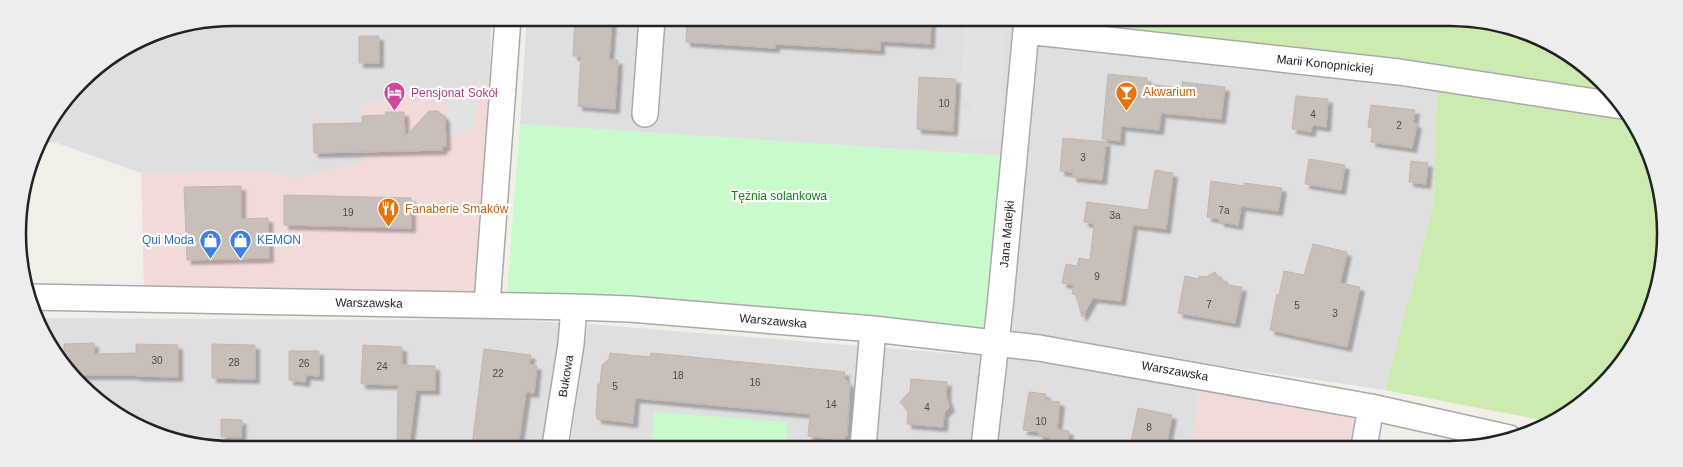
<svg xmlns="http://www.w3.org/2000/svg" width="1683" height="467" font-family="Arial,sans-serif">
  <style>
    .residential { fill: #e0dfdf }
    .commercial { fill: #f2dad9 }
    .grass { fill: #cdebb0 }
    .park { fill: #c8facc }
    .parking { fill: #e2e2e2 }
    .building { fill: #c7bfb8; stroke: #c4b6ab; filter: url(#shadow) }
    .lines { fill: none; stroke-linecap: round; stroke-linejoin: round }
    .minor-casing { stroke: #a9a9a9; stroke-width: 28 }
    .minor { stroke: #fff; stroke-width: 25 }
    .labels { text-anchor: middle; stroke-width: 4.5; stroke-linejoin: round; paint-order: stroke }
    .number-label { font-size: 10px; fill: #4b4948 }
    .street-label { font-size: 12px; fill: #222; stroke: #fff }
    .food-label { font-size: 12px; fill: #c56008; stroke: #fff; text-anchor: start }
    .hotel-label { font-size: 12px; fill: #b23c85; stroke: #fff; text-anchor: start }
    .park-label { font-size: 12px; fill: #0c8416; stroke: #fff }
    .shop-label { font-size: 12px; fill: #366cbe; stroke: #fff; text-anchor: end }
    .rim { fill: none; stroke: #222; stroke-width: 2.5 }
  </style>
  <defs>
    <filter id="shadow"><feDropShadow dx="4.5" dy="4.5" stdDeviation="1" flood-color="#0004"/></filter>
  </defs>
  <rect width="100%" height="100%" fill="#f2efe9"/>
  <path class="residential" d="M 234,18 L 492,18 L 489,83 L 361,105 L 363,162 L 292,180 L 272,172 L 141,173 L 57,143 L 38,143 L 40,138 L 91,71 L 151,34 Z
    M 527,18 L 1016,20 L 1005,156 L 520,124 Z
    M 1039,40 L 1437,86 L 1434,201 L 1385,390 L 1011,335 Z
    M 39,318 L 417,320 L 487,318 L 562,323 L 544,446 L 192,445 L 114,413 L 62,365 Z
    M 588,324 L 985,356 L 974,447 L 570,446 Z
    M 1006,356 L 1200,385 L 1192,447 L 996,447 Z"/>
  <path class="commercial" d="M 489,83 L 477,292 L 307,294 L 144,293 L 141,173 L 272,172 L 292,180 L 363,162 L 361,105 Z
    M 1200,385 L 1362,418 L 1358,447 L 1192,447 Z"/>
  <path class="grass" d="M 1050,20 L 1491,22 L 1569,54 L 1609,94 L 1050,22 Z
    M 1437,86 L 1630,116 L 1661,191 L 1661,275 L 1637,341 L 1602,386 L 1552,422 L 1385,390 L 1434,201 Z"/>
  <path class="park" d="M 520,124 L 1005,156 L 984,325 L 977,330 L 507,294 Z
    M 654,412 L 787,422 L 786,446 L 651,446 Z"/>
  <path class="parking" d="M 964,20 L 1006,20 L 999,142 L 957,139 L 958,109 L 970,110 L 971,100 L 960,99 Z
    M 477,95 L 475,128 L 448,138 L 446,99 Z"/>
  <path class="building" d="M 575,19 L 612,19 L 609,60 L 618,60 L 615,109 L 578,106 L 581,56 L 573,56 Z
    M 687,19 L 861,20 L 931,20 L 930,44 L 880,41 L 880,50 L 775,44 L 775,48 L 686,42 Z
    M 359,36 L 379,36 L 379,63 L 359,63 Z
    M 1108,74 L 1147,78 L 1147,84 L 1182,88 L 1182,82 L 1225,87 L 1221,119 L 1161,113 L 1159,130 L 1121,126 L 1120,141 L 1102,139 Z
    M 919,77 L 956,79 L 953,131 L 917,129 Z
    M 1296,96 L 1328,99 L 1326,127 L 1312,125 L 1311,132 L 1292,129 Z
    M 1371,105 L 1415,110 L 1413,123 L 1417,124 L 1412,148 L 1371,142 L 1373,128 L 1368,127 Z
    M 429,111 L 438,111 L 445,117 L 446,146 L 443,146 L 442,150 L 314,153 L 313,124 L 362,123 L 362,116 L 386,115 L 385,112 L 404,112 L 405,137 Z
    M 1063,138 L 1106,142 L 1102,180 L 1072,177 L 1073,172 L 1060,171 Z
    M 1309,159 L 1345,165 L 1341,190 L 1305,184 Z
    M 1411,161 L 1428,163 L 1426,184 L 1409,182 Z
    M 1155,170 L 1173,173 L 1166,229 L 1133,225 L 1121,301 L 1093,298 L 1082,317 L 1076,295 L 1072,294 L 1074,285 L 1062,283 L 1066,264 L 1077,266 L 1079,258 L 1090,260 L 1094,224 L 1084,222 L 1087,202 L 1148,210 Z
    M 1211,181 L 1244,186 L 1244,183 L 1282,188 L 1278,211 L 1241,206 L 1238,225 L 1220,222 L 1220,219 L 1207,217 Z
    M 241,186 L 241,219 L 268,218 L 269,258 L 187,260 L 184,187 Z
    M 284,195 L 411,198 L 411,228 L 284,225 Z
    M 1313,244 L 1347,252 L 1340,283 L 1360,287 L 1347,347 L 1270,330 L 1277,294 L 1279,295 L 1284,271 L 1304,275 Z
    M 1215,272 L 1220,280 L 1228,282 L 1227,285 L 1242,287 L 1235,323 L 1178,313 L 1185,276 L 1199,279 L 1199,276 L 1206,277 Z
    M 94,343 L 94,354 L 136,353 L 136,344 L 178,345 L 178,377 L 136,376 L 136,375 L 73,375 L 64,366 L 64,344 Z
    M 212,344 L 255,345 L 255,379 L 212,378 Z
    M 363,345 L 402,347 L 402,365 L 435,366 L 435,390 L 416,390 L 409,446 L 397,446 L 398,385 L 361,384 Z
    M 484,349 L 531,355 L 529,364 L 537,366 L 534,393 L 526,392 L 518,446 L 472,446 Z
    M 289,351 L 319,351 L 319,376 L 306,375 L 305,382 L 289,380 Z
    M 610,353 L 650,357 L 651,353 L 845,372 L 844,377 L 850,385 L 847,436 L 845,436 L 844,440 L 808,436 L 810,414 L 635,398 L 633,423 L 597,419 L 597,416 L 596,416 L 598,384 L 600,384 L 602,365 L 609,359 Z
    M 911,379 L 947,382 L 946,396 L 950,407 L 944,413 L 943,427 L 907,424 L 908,411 L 900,402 L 910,391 Z
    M 1029,392 L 1046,394 L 1045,400 L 1060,402 L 1057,429 L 1069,431 L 1067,447 L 1048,447 L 1050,437 L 1039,436 L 1039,432 L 1023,430 Z
    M 1138,408 L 1172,415 L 1166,447 L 1130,447 Z
    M 221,419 L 242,420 L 241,437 L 221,437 Z"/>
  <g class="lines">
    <defs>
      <path id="minor" d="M 1026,31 L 1399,72 L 1622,106
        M 645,114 L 652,19
        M 28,297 L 574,307 L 630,309 L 873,329 L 1039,348 L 1371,407 L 1509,438
        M 487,305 L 508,18
        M 555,446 L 571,344 L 574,307
        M 863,447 L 873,329
        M 984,447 L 1000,307 L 1027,20
        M 1364,447 L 1371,407"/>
    </defs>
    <use href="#minor" class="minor-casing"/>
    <use href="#minor" class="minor"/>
  </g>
  <defs>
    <symbol id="bar-pin" viewBox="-11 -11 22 30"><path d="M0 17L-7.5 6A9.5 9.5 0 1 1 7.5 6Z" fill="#e8710a" stroke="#fff"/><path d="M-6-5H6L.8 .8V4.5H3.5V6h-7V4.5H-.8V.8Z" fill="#fff"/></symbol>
    <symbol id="hotel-pin" viewBox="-11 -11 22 30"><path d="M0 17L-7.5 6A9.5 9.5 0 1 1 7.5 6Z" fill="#d1479c" stroke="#fff"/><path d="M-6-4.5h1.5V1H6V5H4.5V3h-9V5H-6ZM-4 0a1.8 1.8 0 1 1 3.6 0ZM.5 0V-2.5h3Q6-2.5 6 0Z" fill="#fff"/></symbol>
    <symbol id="restaurant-pin" viewBox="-11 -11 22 30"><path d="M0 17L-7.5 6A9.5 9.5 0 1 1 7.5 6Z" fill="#e8710a" stroke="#fff"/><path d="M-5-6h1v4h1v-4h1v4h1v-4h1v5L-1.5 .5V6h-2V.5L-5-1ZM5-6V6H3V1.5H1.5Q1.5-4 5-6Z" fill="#fff"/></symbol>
    <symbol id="shop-pin" viewBox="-11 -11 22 30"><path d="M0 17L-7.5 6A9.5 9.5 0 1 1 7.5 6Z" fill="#3f7fe0" stroke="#fff"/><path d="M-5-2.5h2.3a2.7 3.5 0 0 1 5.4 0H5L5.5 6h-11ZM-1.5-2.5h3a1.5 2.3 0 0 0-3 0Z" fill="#fff"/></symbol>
  </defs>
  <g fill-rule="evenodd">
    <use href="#bar-pin" x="1114" y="80" width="25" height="34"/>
    <use href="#hotel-pin" x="382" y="80" width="25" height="34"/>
    <use href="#restaurant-pin" x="376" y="196" width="25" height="34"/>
    <use href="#shop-pin" x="198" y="228" width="25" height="34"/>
    <use href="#shop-pin" x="228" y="228" width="25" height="34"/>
  </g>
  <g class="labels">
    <g class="number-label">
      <text x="944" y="107">10</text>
      <text x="1313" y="118">4</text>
      <text x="1399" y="129">2</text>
      <text x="1083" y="161">3</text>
      <text x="1224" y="214">7a</text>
      <text x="348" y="216">19</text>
      <text x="1115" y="219">3a</text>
      <text x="1097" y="280">9</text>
      <text x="1209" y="308">7</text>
      <text x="1297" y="309">5</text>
      <text x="1335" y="317">3</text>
      <text x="157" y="364">30</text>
      <text x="234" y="366">28</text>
      <text x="304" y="367">26</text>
      <text x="382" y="370">24</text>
      <text x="498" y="377">22</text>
      <text x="678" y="379">18</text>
      <text x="755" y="386">16</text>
      <text x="615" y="390">5</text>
      <text x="831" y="408">14</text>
      <text x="927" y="411">4</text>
      <text x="1041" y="425">10</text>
      <text x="1149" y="431">8</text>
    </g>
    <g class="street-label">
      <text transform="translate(1325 64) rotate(6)" y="4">Marii Konopnickiej</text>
      <text transform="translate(1007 234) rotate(-85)" y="4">Jana Matejki</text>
      <text transform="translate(369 303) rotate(1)" y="4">Warszawska</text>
      <text transform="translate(773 321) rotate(5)" y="4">Warszawska</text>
      <text transform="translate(1175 371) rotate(10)" y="4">Warszawska</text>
      <text transform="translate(566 376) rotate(-81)" y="4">Bukowa</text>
    </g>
    <g class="food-label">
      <text x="1143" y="96">Akwarium</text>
      <text x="405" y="213">Fanaberie Smaków</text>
    </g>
    <g class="hotel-label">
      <text x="411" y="97">Pensjonat Sokół</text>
    </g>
    <g class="park-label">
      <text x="779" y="200">Tężnia solankowa</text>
    </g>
    <g class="shop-label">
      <text x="194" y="244">Qui Moda</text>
      <text x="257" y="244" text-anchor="start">KEMON</text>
    </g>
  </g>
  <path d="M0 0H1683V467H0ZM233 26H1450A207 207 0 0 1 1657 233V234A207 207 0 0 1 1450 441H233A207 207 0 0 1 26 234V233A207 207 0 0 1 233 26Z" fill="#ededed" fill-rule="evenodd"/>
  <path class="rim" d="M233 26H1450A207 207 0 0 1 1657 233V234A207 207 0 0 1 1450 441H233A207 207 0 0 1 26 234V233A207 207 0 0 1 233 26Z"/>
</svg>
